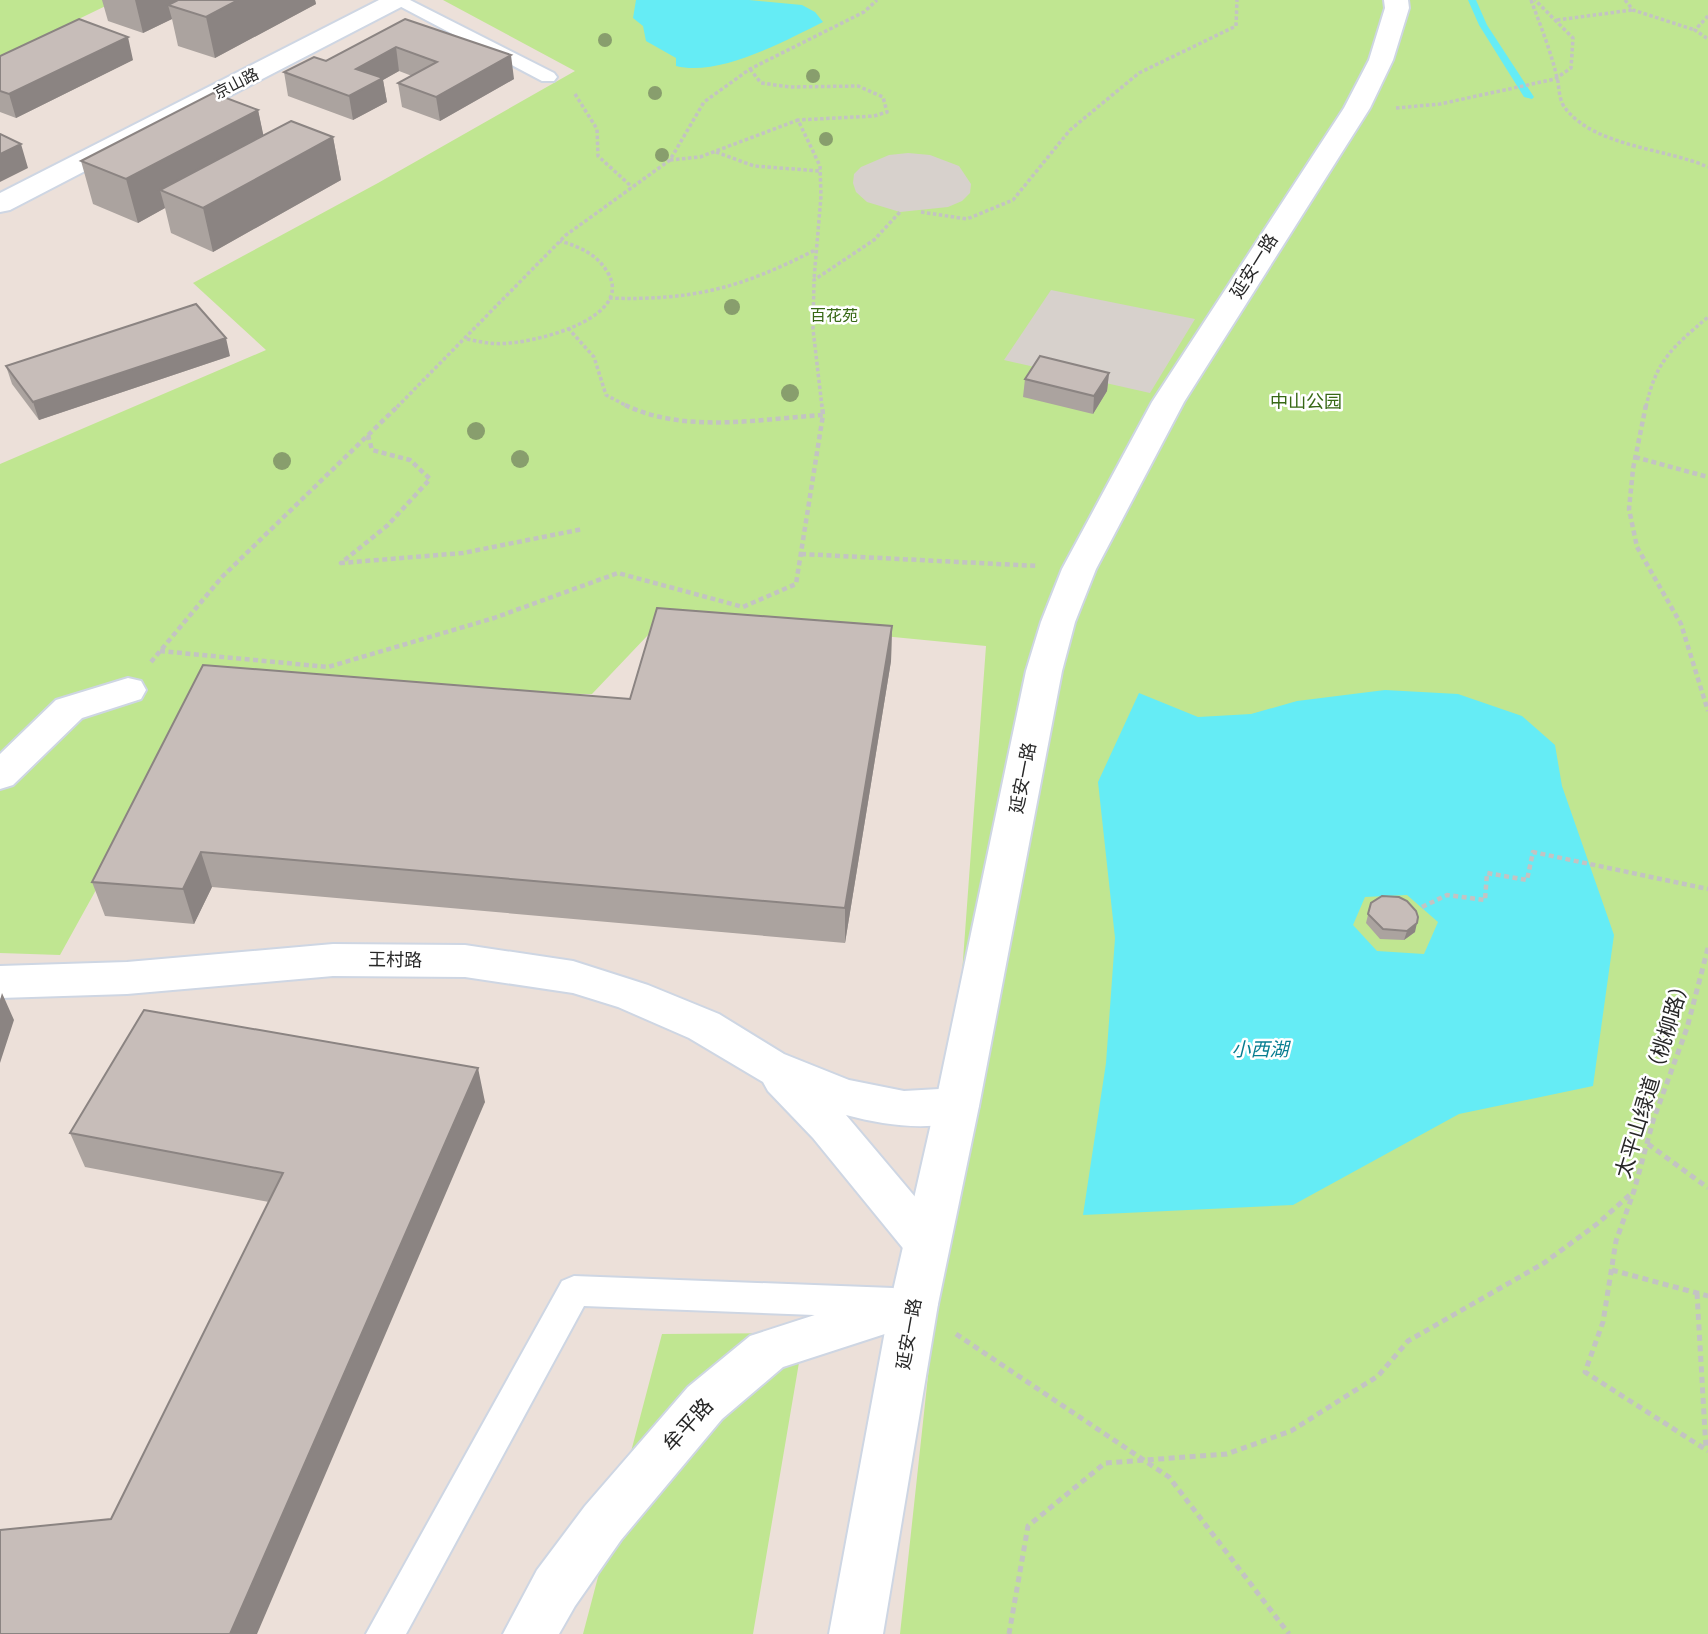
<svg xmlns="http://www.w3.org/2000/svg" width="1708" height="1634" font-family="'Titillium Web','Noto Sans SC',sans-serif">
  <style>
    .green { fill: #c0e691 }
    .plaza { fill: #d7d1cc }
    .water { fill: #65ecf5; fill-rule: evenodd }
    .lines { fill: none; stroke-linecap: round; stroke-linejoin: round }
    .stream { fill: #65ecf5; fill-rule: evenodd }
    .lane-casing { stroke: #ced6e3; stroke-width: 4 }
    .street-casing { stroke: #ced6e3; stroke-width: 4 }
    .secondary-casing { stroke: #ced6e3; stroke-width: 4 }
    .path-far2 { stroke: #c3c3c3; stroke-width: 3.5; stroke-dasharray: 3.5 2.5; stroke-linecap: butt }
    .path-far1 { stroke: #c3c3c3; stroke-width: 4.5; stroke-dasharray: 5 3.5; stroke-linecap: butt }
    .path { stroke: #c3c3c3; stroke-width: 5; stroke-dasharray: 6 4.5; stroke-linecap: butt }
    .lane { fill: #fff; fill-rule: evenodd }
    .street { fill: #fff; fill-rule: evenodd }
    .secondary { fill: #fff; fill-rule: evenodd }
    .tree { fill: #889e6d }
    .wall { fill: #aba39f }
    .shaded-wall { fill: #8b8482 }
    .building { fill: #c7bdb9; stroke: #8b8482; stroke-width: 2 }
    .labels { text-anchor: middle; stroke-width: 5; stroke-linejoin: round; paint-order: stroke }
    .far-street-label { font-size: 16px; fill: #282828; stroke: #fff }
    .far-park-label { font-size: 16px; fill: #376815; stroke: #fff }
    .street-label { font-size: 18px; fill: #282828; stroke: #fff }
    .park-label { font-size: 18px; fill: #376815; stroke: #fff }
    .water-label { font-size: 19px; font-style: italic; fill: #077d91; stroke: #fff }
    .near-street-label { font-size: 21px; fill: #282828; stroke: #fff }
  </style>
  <rect width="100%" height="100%" fill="#ece0d9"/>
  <path class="green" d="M 0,0 L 118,0 L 0,57 Z
    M 443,0 L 1708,0 L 1708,1634 L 900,1634 L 942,1247 L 986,646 L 667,615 L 592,694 L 206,691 L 60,955 L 0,953 L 0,464 L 266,350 L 193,283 L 378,183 L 575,71 Z
    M 804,1333 L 753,1634 L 583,1634 L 662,1334 Z"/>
  <path class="plaza" d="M 908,153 L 930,155 L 959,166 L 971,184 L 970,193 L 962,201 L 948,207 L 900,212 L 867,202 L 856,192 L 853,183 L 854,174 L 861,167 L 889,155 Z
    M 1051,290 L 1195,319 L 1150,393 L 1004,360 Z"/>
  <path class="water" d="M 636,0 L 749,0 L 802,5 L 815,12 L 823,22 C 785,41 719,77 676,66 L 676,58 L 646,41 L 643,26 L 633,18 Z
    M 1385,690 L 1458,694 L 1522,716 L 1555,745 L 1562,786 L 1614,935 L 1593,1086 L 1459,1114 L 1293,1205 L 1083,1215 L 1106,1063 L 1115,938 L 1098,782 L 1139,693 L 1198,717 L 1251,714 L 1297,701 ZM 1407,895 L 1438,922 L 1424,954 L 1377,951 L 1353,925 L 1365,897 Z"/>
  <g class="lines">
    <path class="stream" d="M 1468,0 L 1476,0 L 1487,25 L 1534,97 L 1532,99 L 1524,97 L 1479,25 Z"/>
    <defs>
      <path id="lane" d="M 388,0 L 410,0 L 554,73 L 557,77 L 554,81 L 542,81 Z
        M 574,1276 L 893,1288 L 905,1292 L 910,1303 L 905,1314 L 893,1318 L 584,1306 L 406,1634 L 366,1634 L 562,1281 Z"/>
      <path id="street" d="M 379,0 L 409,0 L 405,5 L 10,210 L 0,212 L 0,193 Z
        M 128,678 L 141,681 L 146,690 L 141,699 L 82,718 L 13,785 L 0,789 L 0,754 L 56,700 Z
        M 333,944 L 465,945 L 573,961 L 648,985 L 719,1014 L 784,1054 L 849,1080 L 904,1091 L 957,1088 L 972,1094 L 979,1106 L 972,1118 C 932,1132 887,1126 846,1115 L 943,1230 L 950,1244 L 943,1258 L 927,1264 L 911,1258 L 813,1138 L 768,1091 L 763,1082 L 689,1038 L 618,1007 L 573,993 L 465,977 L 333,976 L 127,994 L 0,998 L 0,966 L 127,962 Z
        M 914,1283 L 931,1289 L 938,1304 L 931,1319 L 783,1367 L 722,1419 L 621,1540 L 575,1606 L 559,1634 L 503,1634 L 537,1570 L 585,1506 L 688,1387 L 750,1336 Z"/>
      <path id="secondary" d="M 1384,0 L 1408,0 L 1409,8 L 1393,60 L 1370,108 L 1184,402 L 1096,569 L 1075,622 L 1062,671 L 979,1106 L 938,1304 L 883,1634 L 829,1634 L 890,1304 L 935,1106 L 1026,671 L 1041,622 L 1062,569 L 1152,402 L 1344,108 L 1369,60 L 1385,8 Z"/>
    </defs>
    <use href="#lane" class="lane-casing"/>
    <use href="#street" class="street-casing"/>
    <use href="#secondary" class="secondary-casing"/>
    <path class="path-far2" d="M 1531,0 C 1541,27 1552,54 1558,82 C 1559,90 1560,102 1565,108 C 1595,147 1665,148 1708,167
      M 1625,0 L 1633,10 L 1695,30
      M 1708,16 L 1695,30 L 1708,39
      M 1557,20 L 1632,10
      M 750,69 L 761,83 L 790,87 L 858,86 L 883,97 L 887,112 L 874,116 L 798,120
      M 575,94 L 597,129 L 598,156 L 632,187
      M 1396,108 L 1440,104 L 1555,79 L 1571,68 L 1573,38 L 1535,0
      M 716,152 L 754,166 L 820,171
      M 670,160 L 700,157 L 798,120 L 820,166 L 821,196 L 814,279
      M 921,212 L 967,219 L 1013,200 L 1070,130 L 1139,73 L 1236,26 L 1237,0
      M 609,298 C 692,301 741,288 815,250
      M 568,328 L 594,357 L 606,395 L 629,407
      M 467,339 C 481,342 495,345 510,343 C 538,341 634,318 608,273 C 597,254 580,247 560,241
      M 397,407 L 566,235 L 670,160 L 704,102 L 750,69 L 864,12 L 877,0
      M 822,407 L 813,329 L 814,280 L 874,240 L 900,212
      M 1646,407 C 1656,360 1673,347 1708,317"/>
    <path class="path-far1" d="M 625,405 C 686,434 759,419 823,415
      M 1646,405 L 1633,469 L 1629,509 L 1637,547 L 1681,624 L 1708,711
      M 368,435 L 372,450 L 410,460 L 430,479 L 388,525 L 341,563 L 463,553 L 583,529
      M 1635,457 L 1708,477
      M 801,554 L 1038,566
      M 160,651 L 328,667 L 494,618 L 618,573 L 743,607 L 796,584 L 823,415 L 822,405
      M 151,662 L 222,577 L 399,405
      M 1422,907 L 1447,895 L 1485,900 L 1487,873 L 1527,880 L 1533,852 L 1708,889"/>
    <path class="path" d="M 1708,948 L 1687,1028 L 1653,1121 L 1634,1191 L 1616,1241 L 1603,1322 L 1585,1372 L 1708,1451
      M 1648,1144 L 1708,1188
      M 1612,1270 L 1708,1296
      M 1697,1293 L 1706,1449
      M 956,1334 L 1169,1477 L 1289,1634
      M 1009,1634 L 1028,1526 L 1105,1463 L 1227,1454 L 1291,1431 L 1378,1376 L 1408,1341 L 1544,1263 L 1597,1224 L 1634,1191"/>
    <use href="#lane" class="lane"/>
    <use href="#street" class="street"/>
    <use href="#secondary" class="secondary"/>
  </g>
  <g class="tree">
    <circle cx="605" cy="40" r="7"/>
    <circle cx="813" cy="76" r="7"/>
    <circle cx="655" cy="93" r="7"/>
    <circle cx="826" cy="139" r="7"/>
    <circle cx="662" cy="155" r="7"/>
    <circle cx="732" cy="307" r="8"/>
    <circle cx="790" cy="393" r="9"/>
    <circle cx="476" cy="431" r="9"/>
    <circle cx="520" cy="459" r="9"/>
    <circle cx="282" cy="461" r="9"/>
  </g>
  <path class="wall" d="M 102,0 L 315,0 L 316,4 L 215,58 L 178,46 L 172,19 L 143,33 L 108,21 Z
    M 405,19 L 514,79 L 440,121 L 402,107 L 398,83 L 412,76 L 399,71 L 383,80 L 387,102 L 353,120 L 288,96 L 284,72 L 326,61 Z
    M 0,56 L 133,60 L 16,118 L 0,112 Z
    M 258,110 L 263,135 L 333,137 L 341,180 L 213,252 L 171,233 L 165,208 L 138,223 L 93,204 L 81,161 Z
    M 230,356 L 39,420 L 12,384 L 6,366 Z
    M 1109,373 L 1107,391 L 1093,414 L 1023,397 L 1025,379 Z
    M 892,626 L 891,661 L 845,943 L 212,887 L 194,924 L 105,916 L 92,882 L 630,699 Z
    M 1371,903 L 1415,932 L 1404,940 L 1380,939 L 1366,923 Z
    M 485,1102 L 111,1519 L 269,1202 L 85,1167 L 70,1133 Z"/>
  <path class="shaded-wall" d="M 135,0 L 208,0 L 168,5 L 172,19 L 143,33 Z
    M 238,0 L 315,0 L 316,4 L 215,58 L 206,17 Z
    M 128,37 L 133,60 L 16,118 L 9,94 Z
    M 396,47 L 399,71 L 383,80 L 387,102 L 353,120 L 349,96 L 356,69 Z
    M 511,55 L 514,79 L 440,121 L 436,97 Z
    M 258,110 L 267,152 L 160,190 L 165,208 L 138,223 L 126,179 Z
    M 333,137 L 341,180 L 213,252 L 203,208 Z
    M 21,144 L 28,168 L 0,182 L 0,154 Z
    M 226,338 L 230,356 L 39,420 L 33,402 Z
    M 1109,373 L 1107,391 L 1093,414 L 1094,396 Z
    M 892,626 L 891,661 L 845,943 L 845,908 Z
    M 201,852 L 212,887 L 194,924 L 183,889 Z
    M 1417,923 L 1415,932 L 1404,940 L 1407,931 Z
    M 2,993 L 14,1020 L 0,1063 L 0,1000 Z
    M 478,1068 L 485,1102 L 257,1634 L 230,1634 Z"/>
  <path class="building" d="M 178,0 L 238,0 L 206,17 L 168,5 Z
    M 79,19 L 128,37 L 9,94 L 0,91 L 0,56 Z
    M 405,19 L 511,55 L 436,97 L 398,83 L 437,62 L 396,47 L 356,69 L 383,78 L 349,96 L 284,72 L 314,57 L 326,61 Z
    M 213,93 L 258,110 L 126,179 L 81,161 Z
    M 291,121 L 333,137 L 203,208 L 160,190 Z
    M 0,134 L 21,144 L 0,154 Z
    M 196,304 L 226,338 L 33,402 L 6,366 Z
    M 1040,356 L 1109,373 L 1094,396 L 1025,379 Z
    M 657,608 L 892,626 L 845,908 L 201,852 L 183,889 L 92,882 L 203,665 L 630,699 Z
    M 1382,896 L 1399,897 L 1407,901 L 1416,911 L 1418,917 L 1417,923 L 1407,931 L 1383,929 L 1368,914 L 1371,903 Z
    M 144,1010 L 478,1068 L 230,1634 L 0,1634 L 0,1530 L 111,1519 L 283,1173 L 70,1133 Z"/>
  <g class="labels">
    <g class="far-street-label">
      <text transform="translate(236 83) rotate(-27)" y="6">京山路</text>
    </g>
    <g class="far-park-label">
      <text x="834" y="321">百花苑</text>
    </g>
    <g class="street-label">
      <text transform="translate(1254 266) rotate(-58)" y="6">延安一路</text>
      <text transform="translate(1023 778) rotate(-79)" y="6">延安一路</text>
      <text transform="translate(395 960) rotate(1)" y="6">王村路</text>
      <text transform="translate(909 1334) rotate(-80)" y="6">延安一路</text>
    </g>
    <g class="park-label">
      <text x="1306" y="408">中山公园</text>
    </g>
    <g class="water-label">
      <text x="1260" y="1056">小西湖</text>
    </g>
    <g class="near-street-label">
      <text transform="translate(1653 1077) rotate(-73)" y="7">太平山绿道（桃柳路）</text>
      <text transform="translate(688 1425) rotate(-48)" y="7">牟平路</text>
    </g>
  </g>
</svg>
